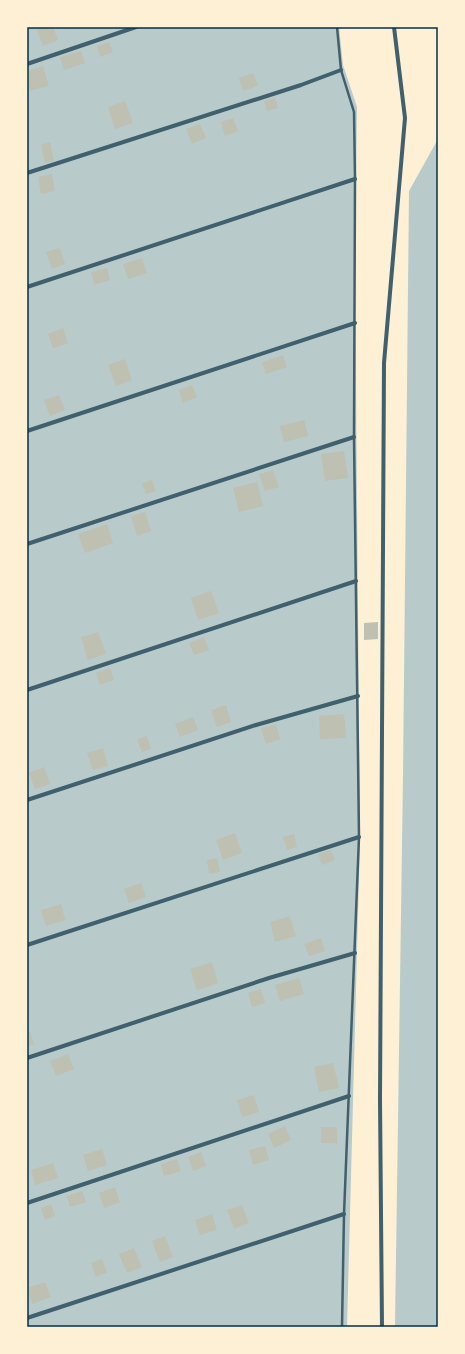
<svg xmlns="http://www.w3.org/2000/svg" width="465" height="1354" font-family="'DejaVu Sans',sans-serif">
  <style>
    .green { fill: #b9caca }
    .building { fill: #bec0b2 }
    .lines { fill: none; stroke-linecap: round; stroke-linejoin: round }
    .service { stroke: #3f606c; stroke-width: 2.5 }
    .minor { stroke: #3f606c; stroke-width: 4 }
    .neatline { fill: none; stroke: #003049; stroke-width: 1.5 }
  </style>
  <rect width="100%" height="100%" fill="#fdf0d5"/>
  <path class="green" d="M 27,27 L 339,27 L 343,65 L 357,107 L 355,275 L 360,838 L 347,1327 L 27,1327 Z
    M 438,139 L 438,1327 L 395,1327 L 403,776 L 409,191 Z"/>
  <path class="building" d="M 36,27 L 53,27 L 58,40 L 43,46 Z
    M 109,42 L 113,52 L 100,57 L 97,46 Z
    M 81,51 L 85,63 L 64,70 L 60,57 Z
    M 43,66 L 49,86 L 30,91 L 27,81 L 27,71 Z
    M 253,73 L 258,86 L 243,91 L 239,78 Z
    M 275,97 L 278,108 L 267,111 L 264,101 Z
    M 125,101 L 133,123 L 115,129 L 108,107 Z
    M 233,118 L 238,131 L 225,136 L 221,122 Z
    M 200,124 L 206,138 L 192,144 L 186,129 Z
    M 50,142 L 54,161 L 45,163 L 41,145 Z
    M 52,174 L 55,191 L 41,194 L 38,177 Z
    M 60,248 L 65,264 L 52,269 L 46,252 Z
    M 142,258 L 147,273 L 128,279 L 123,264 Z
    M 107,268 L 110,280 L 94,285 L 91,272 Z
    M 63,328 L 68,343 L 53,348 L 48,334 Z
    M 283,355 L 287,367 L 266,374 L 262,362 Z
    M 125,359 L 132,380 L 116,386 L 108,365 Z
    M 192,385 L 197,397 L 183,403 L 179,390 Z
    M 59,395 L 65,410 L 50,416 L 44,400 Z
    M 304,420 L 308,436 L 284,442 L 280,426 Z
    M 344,451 L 348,478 L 325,481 L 321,454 Z
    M 273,470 L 279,487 L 265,491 L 259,474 Z
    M 152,480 L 156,491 L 146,494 L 142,483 Z
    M 257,482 L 263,506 L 239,512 L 233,488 Z
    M 145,512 L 151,531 L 137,536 L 131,516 Z
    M 107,524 L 113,543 L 85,553 L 78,534 Z
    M 211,591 L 219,613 L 198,620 L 191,598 Z
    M 378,622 L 378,639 L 364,640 L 364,623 Z
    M 98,632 L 106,654 L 88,660 L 81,637 Z
    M 204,637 L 209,650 L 194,655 L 189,643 Z
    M 110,668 L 114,680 L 100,685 L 96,673 Z
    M 226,705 L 231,722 L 217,727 L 211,710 Z
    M 344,714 L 346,738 L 320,739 L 319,716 Z
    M 193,717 L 198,730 L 180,737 L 175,724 Z
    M 276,724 L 280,739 L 266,744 L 261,728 Z
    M 147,736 L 151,749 L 142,752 L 137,739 Z
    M 103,748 L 108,766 L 93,770 L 87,753 Z
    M 44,767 L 50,784 L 35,789 L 29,773 Z
    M 235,833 L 242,853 L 223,860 L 216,840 Z
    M 294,834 L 297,847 L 287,850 L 283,837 Z
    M 331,850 L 335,860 L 322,865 L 318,854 Z
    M 217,858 L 220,872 L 209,874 L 207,860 Z
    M 141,883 L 146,897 L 129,903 L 124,889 Z
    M 61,904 L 65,920 L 46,926 L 41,910 Z
    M 290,916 L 296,936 L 275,942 L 270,922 Z
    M 321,938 L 325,951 L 309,956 L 304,944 Z
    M 212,962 L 218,983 L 197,990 L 190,969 Z
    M 299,978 L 304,994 L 280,1001 L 275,985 Z
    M 261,989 L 265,1003 L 252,1007 L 248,993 Z
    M 30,1032 L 34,1044 L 27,1046 L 27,1033 Z
    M 68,1054 L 74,1069 L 56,1076 L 50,1061 Z
    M 333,1063 L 339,1088 L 319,1092 L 314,1067 Z
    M 254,1095 L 259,1112 L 242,1117 L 237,1100 Z
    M 285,1126 L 291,1140 L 274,1148 L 268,1134 Z
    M 321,1127 L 337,1127 L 337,1143 L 321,1143 Z
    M 265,1146 L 269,1160 L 253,1165 L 249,1150 Z
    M 102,1149 L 107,1165 L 88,1171 L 83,1155 Z
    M 201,1152 L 206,1166 L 193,1171 L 188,1157 Z
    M 177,1159 L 181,1171 L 164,1176 L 161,1164 Z
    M 53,1163 L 58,1178 L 35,1185 L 31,1170 Z
    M 115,1187 L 120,1202 L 104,1208 L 99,1193 Z
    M 82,1191 L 86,1202 L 70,1207 L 67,1196 Z
    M 51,1204 L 55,1216 L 45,1220 L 41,1208 Z
    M 242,1205 L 249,1223 L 234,1229 L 227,1210 Z
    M 212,1214 L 217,1230 L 200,1235 L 195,1220 Z
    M 165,1236 L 173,1257 L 160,1262 L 152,1241 Z
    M 134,1248 L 142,1267 L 127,1273 L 119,1254 Z
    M 102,1259 L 107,1272 L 96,1277 L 91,1263 Z
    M 45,1282 L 51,1297 L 32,1304 L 27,1288 Z"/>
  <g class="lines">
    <path class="service" d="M 337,27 L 341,70 L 354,112 L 355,179 L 354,437 L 359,837 L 344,1214 L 342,1327"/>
    <path class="minor" d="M 27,64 L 136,27
      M 27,173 L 301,85 L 341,70
      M 27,287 L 355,179
      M 27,431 L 355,323
      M 27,544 L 354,437
      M 27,690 L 356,581
      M 27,800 L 256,725 L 358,696
      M 27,945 L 359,837
      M 27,1058 L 269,978 L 355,953
      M 27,1203 L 349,1096
      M 27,1318 L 344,1214
      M 382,1327 L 380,1100 L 384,363 L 405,118 L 394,27"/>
  </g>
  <rect width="465" height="1354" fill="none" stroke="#fdf0d5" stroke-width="56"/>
  <rect x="28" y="28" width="409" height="1298" class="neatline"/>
</svg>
